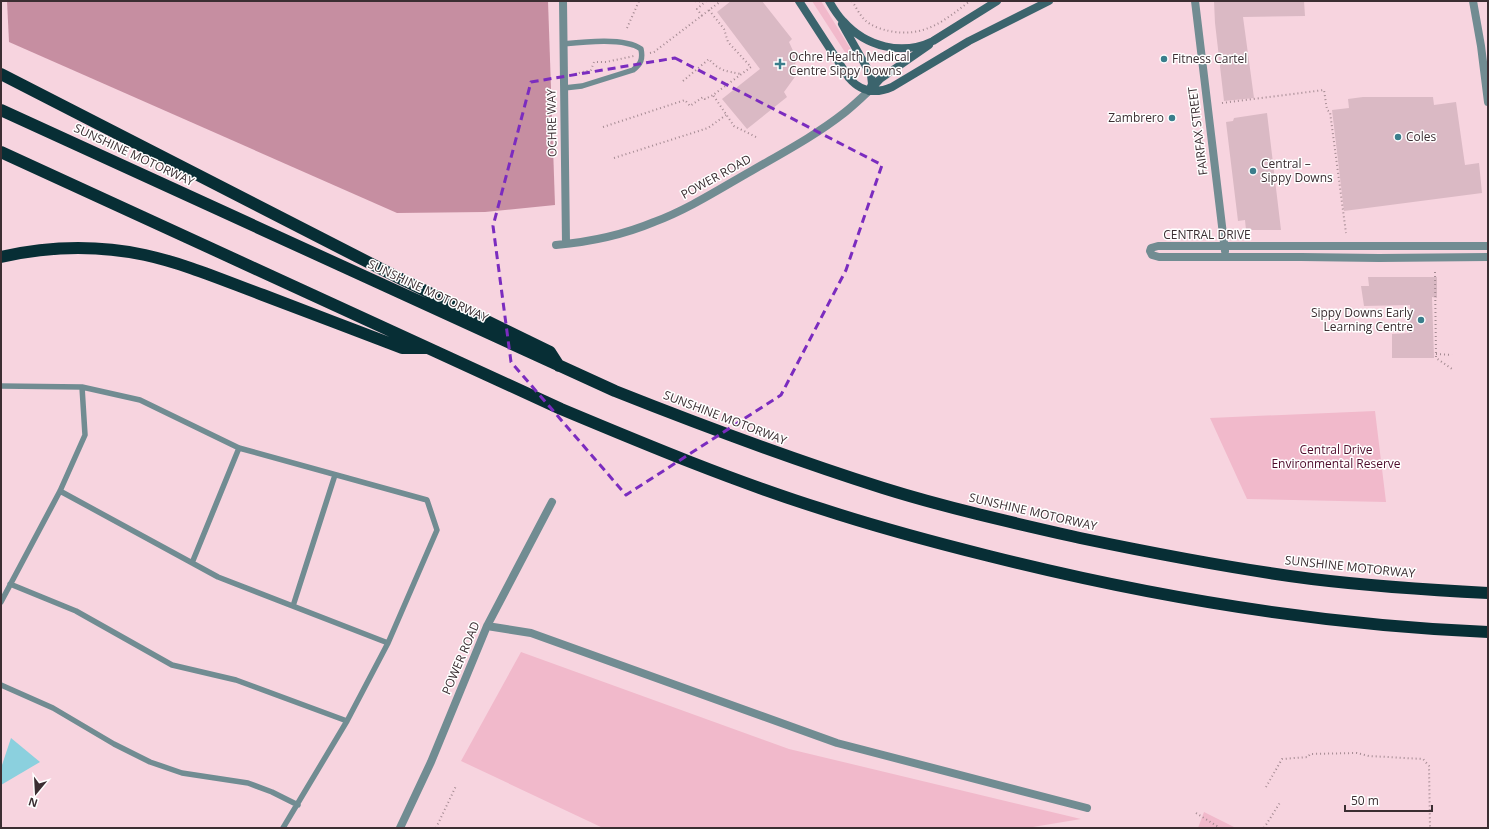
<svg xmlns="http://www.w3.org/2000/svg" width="1489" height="829" font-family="'Open Sans',sans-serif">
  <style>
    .green { fill: #f1b9cb }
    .forest { fill: #c68ea1 }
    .water { fill: #8bd0de }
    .building { fill: #dab9c4 }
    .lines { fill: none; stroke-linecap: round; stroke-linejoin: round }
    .path { stroke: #a48a92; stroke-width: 2; stroke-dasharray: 1 3; stroke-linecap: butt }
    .service { stroke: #718c92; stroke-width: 5.5 }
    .minor { stroke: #718c92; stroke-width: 8 }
    .secondary { stroke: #3b646d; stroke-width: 8 }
    .motorway { stroke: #072e35; stroke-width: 12 }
    .marked { fill: none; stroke: #7b2cbf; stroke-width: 3; stroke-dasharray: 8 5; stroke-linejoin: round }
    .poi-dot { fill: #3a7e8c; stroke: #fff; stroke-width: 1.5 }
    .labels { text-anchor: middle; stroke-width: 3; stroke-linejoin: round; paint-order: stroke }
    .poi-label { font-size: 12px; fill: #3b2e32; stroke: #fff; text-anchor: start }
    .street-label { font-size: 12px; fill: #3b2e32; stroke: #fff }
    .park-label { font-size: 12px; fill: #4e0b2b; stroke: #fff }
  </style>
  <rect width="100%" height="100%" fill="#f7d4df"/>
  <path class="green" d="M 812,1 L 821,1 L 855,56 L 850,60 Z
    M 1375,411 L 1386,502 L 1247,499 L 1210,418 Z
    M 521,652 L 789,749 L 1081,819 L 1027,828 L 603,828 L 461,761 Z
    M 1204,812 L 1236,828 L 1198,828 Z"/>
  <path class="forest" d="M 7,1 L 548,1 L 555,205 L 485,212 L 397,213 L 9,42 Z"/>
  <path class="water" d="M 11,738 L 40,762 L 1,785 L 1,768 Z"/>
  <path class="building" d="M 731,1 L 762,1 L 792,39 L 789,42 L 794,53 L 797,53 L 794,71 L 797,74 L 784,92 L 787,97 L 747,129 L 722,99 L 760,69 L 717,12 Z
    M 1214,1 L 1304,1 L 1305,16 L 1243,17 L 1254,98 L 1224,101 L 1215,23 Z
    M 1363,97 L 1433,97 L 1434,105 L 1456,102 L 1465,165 L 1479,163 L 1482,193 L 1344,211 L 1332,110 L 1349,108 L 1348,99 Z
    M 1267,113 L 1281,230 L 1246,230 L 1245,220 L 1238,221 L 1226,122 L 1233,121 L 1234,118 Z
    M 1368,277 L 1437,277 L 1437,298 L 1432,297 L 1434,358 L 1392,358 L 1392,334 L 1409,333 L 1410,305 L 1364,306 L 1361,286 L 1369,286 Z"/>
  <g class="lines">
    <path class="path" d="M 695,1 L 698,2 L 700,1
      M 852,1 C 856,7 859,14 864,19 C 870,26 881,29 889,31 C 924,38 944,21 970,1
      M 709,10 L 724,29 L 728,42 L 751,67 L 713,95 L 734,126 L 756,137
      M 702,16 L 697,9 L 706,1
      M 627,28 L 639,1
      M 650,53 L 654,52 L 721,1
      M 575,74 L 591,70 L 594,62 L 606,62 L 634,56
      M 683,81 L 709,59 C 719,71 726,71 741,74
      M 1222,103 L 1324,90 L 1327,110 L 1330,112 L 1346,233
      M 603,127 L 685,100 L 690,106 L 703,97 L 705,99 L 713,95
      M 614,158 L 708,128 L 726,115
      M 1435,272 L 1436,358 L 1452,369
      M 1436,354 L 1452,355
      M 1266,787 L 1282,759 L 1308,757 L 1310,754 L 1357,753 L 1369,756 L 1423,759 L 1429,766 L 1430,828
      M 1196,813 L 1220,828
      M 436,828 L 456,786
      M 1264,828 L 1281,801"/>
    <path class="service" d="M 563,44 C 582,42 625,37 641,49 C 643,59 641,64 633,70 L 582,86 L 564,88
      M 1,386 L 82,387 L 140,400 L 239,448 L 427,500 L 437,530 L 388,643 L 347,721 L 283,828
      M 60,491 L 218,577 L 388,643
      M 192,563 L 239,448
      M 10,584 L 76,611 L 172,665 L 236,680 L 347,721
      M 1,602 L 60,491 L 85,435 L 82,387
      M 293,606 L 335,475
      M 1,685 L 53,708 L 114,744 L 150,762 L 182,773 L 248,783 L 272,792 L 298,805"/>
    <path class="minor" d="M 563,1 L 566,244
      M 1195,1 L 1225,251
      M 1473,1 L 1481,46 L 1488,102
      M 556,245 C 589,242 623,235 654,222 C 689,209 721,188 753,170 C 784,152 816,135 844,113 C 853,106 861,98 869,91
      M 1488,246 L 1158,246 L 1151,248 L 1150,251 L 1152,255 L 1159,257 L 1301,257 L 1379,258 L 1488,257
      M 487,626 L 531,633 L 837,743 L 1087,808
      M 400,828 L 431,762 L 487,626 L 552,502"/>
    <path class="secondary" d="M 799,1 L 849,78 C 861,92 876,94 892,87 L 969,41 L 1049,1
      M 829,1 C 833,8 837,15 843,21 C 866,47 902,56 933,41 L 997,1
      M 842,24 L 871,75 L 872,84 L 869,91
      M 871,89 L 880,79 L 929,45"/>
    <path class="motorway" d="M 1,74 L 395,276 L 550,352 L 559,366
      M 1,110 L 615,391 C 703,426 792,459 883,488 C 947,508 1014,523 1080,538 C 1157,554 1234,569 1312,579 C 1370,586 1429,590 1488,593
      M 1,152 L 561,409 C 647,445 733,481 822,509 C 877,527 933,542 989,556 C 1152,597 1320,625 1488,632
      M 1,257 C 49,246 97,245 145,255 C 186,264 225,281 263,295 C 309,313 356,330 402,348 L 425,348"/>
  </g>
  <path class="marked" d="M 675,58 L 882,165 L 846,270 L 781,395 L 626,495 L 511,362 L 493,226 L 531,82 Z"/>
  <g class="poi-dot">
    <circle cx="1164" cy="59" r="4"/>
    <path d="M778 58h4v4h4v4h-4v4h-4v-4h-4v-4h4z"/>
    <circle cx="1172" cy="118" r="4"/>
    <circle cx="1398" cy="137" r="4"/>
    <circle cx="1253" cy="171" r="4"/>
    <circle cx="1421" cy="320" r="4"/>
  </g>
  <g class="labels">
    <g class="poi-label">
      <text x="789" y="61">Ochre Health Medical<tspan x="789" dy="14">Centre Sippy Downs</tspan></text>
      <text x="1172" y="63">Fitness Cartel</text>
      <text x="1164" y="122" text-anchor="end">Zambrero</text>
      <text x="1406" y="141">Coles</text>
      <text x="1261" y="168">Central –<tspan x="1261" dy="14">Sippy Downs</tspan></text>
      <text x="1413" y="317" text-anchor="end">Sippy Downs Early<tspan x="1413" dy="14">Learning Centre</tspan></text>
    </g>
    <g class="street-label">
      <text transform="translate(552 123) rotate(-91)" y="4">OCHRE WAY</text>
      <text transform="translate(1198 131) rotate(-97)" y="4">FAIRFAX STREET</text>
      <text transform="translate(134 155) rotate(25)" y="4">SUNSHINE MOTORWAY</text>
      <text transform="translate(716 177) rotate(-29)" y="4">POWER ROAD</text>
      <text x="1207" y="239">CENTRAL DRIVE</text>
      <text transform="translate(428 291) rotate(25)" y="4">SUNSHINE MOTORWAY</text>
      <text transform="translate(725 418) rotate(21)" y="4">SUNSHINE MOTORWAY</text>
      <text transform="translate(1033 512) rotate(13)" y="4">SUNSHINE MOTORWAY</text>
      <text transform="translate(1350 567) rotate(6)" y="4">SUNSHINE MOTORWAY</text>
      <text transform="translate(461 658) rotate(-67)" y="4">POWER ROAD</text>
    </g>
    <g class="park-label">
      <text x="1336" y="454">Central Drive<tspan x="1336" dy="14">Environmental Reserve</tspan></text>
    </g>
  </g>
  <rect width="1489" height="829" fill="none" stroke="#3b2e32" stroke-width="4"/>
  <g transform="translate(36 793) rotate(198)" stroke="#ffffff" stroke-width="3" paint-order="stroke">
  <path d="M0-3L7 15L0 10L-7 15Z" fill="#3b2e32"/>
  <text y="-6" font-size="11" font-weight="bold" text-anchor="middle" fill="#3b2e32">N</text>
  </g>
  <path d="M1345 805v6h87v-6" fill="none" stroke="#3b2e32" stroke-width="2"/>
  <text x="1351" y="805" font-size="12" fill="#3b2e32" stroke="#ffffff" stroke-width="3" paint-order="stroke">50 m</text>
</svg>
